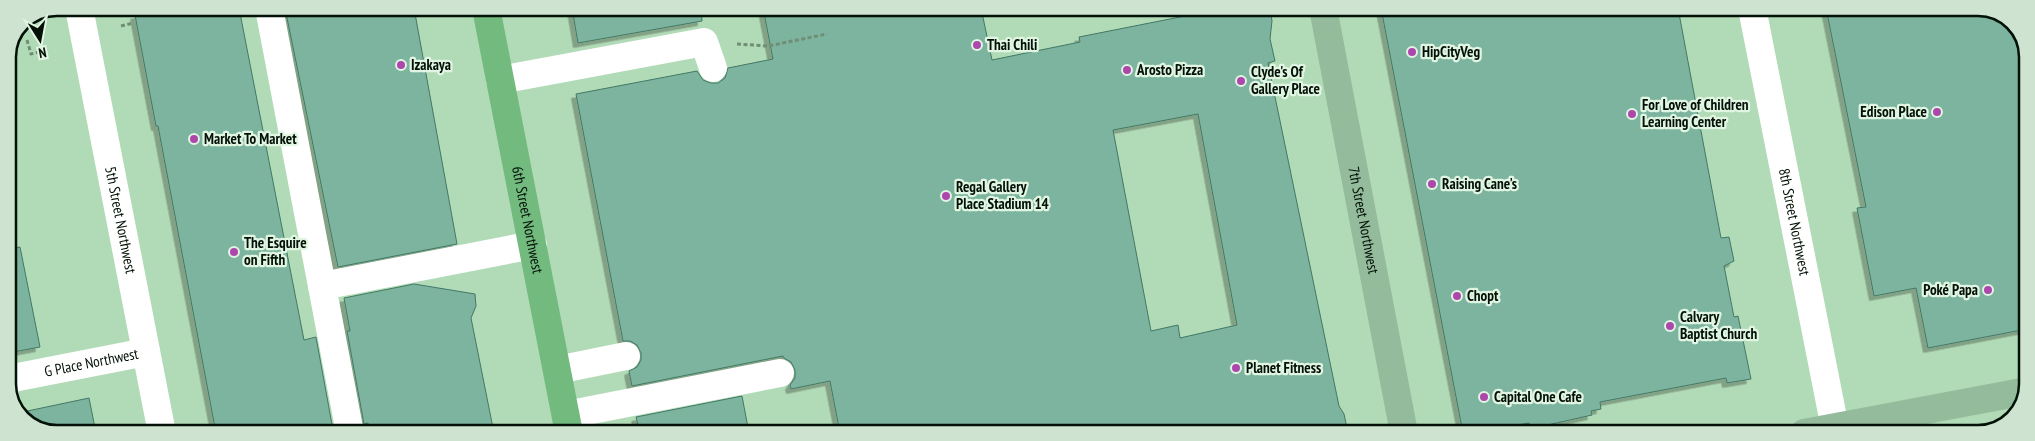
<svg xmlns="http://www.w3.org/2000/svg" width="2035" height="441" font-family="'PT Sans Narrow',sans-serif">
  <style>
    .building { fill: #7db49f; stroke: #427865; fill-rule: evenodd; filter: url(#shadow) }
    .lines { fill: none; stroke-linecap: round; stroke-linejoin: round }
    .path { stroke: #6f8e73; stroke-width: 3; stroke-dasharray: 4 2.5; stroke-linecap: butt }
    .minor { stroke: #fff; stroke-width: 28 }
    .major { stroke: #94bb9b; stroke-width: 28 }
    .highway { stroke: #72ba7e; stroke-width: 28 }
    .poi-dot { fill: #ad47ab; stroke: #e1f5e3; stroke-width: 2 }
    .labels { text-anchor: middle; stroke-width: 4.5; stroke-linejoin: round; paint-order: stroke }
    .poi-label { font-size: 15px; font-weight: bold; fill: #031106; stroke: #e1f5e3; text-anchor: start }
    .street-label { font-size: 15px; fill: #031106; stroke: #e1f5e3 }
    .rim { fill: none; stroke: #031106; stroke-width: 2.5 }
  </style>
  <defs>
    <filter id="shadow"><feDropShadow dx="-4.5" dy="4.5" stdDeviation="0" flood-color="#0004"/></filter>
  </defs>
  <rect width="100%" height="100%" fill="#b1dbb6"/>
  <path class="building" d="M 171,8 L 239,8 L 304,340 L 316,337 L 333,430 L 319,433 L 216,433 L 158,126 L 156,126 L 135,15 Z
    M 285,8 L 414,8 L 457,244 L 338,267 Z
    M 572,8 L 701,8 L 702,21 L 578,43 Z
    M 763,8 L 981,8 L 992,60 L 1080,42 L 1079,37 L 1185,16 L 1189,8 L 1270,8 L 1272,21 L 1270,39 L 1275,61 L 1268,63 L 1339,406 L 1344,414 L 1348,433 L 840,433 L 830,381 L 791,389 L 790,385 L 795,378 L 795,370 L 791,362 L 784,358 L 783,356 L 632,386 L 629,371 L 637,367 L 641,360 L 641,353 L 637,345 L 630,341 L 623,341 L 576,94 L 697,71 L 703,80 L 711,83 L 718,83 L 725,78 L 728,68 L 773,59 ZM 1198,114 L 1237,325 L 1180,338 L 1178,325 L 1151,331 L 1113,130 Z
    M 1381,8 L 1678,8 L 1721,238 L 1729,237 L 1734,261 L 1724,266 L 1734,317 L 1738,316 L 1751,379 L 1727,383 L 1726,378 L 1600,402 L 1601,409 L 1591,411 L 1592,415 L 1530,429 L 1529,423 L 1473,433 L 1463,433 Z
    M 1826,8 L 1987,8 L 2013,22 L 2027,51 L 2027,329 L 1928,348 L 1916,288 L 1874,296 L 1857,208 L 1866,207 Z
    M 20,247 L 40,347 L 8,353 L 8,249 Z
    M 414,284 L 475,294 L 476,306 L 471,318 L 494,433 L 369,433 L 368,423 L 364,424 L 347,331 L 350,331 L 344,298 Z
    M 742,396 L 749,433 L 640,433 L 636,417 Z
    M 89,398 L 96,433 L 48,433 L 20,417 L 18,413 Z"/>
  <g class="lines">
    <path class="path" d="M 982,13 L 1007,8
      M 132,16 L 132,8
      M 121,26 L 133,23
      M 27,40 L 31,54 L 43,51
      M 737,44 L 768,46 L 827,34"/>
    <g class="minor">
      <path id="s1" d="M 79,8 L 162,433"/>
      <path d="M 269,8 L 350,433"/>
      <path id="s2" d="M 1752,8 L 1836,433"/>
      <path d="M 500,80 L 704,42 L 713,68"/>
      <path d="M 322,286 L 533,245"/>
      <path d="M 557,370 L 626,356"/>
      <path id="s3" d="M 8,379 L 146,352"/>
      <path d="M 566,415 L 780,373"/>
    </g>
    <g class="major">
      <path id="s4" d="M 1323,8 L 1404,433"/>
      <path d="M 1804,433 L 2027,391"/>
    </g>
    <path class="highway" id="s5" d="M 486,8 L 569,433"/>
  </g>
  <g class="poi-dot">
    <circle cx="977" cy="45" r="5"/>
    <circle cx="1412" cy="52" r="5"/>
    <circle cx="401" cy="65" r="5"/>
    <circle cx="1127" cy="70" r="5"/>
    <circle cx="1241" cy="81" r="5"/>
    <circle cx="1937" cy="112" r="5"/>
    <circle cx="1632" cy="114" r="5"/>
    <circle cx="194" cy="139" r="5"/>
    <circle cx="1432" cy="184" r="5"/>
    <circle cx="946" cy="196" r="5"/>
    <circle cx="234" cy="252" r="5"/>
    <circle cx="1988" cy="290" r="5"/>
    <circle cx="1457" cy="296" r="5"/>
    <circle cx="1670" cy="326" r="5"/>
    <circle cx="1236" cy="368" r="5"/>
    <circle cx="1484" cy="397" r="5"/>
  </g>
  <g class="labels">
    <g class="poi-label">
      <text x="987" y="50">Thai Chili</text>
      <text x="1422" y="57">HipCityVeg</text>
      <text x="411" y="70">Izakaya</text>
      <text x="1137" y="75">Arosto Pizza</text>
      <text x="1251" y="77">Clyde's Of<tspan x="1251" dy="17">Gallery Place</tspan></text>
      <text x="1642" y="110">For Love of Children<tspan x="1642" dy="17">Learning Center</tspan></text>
      <text x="1927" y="117" text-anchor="end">Edison Place</text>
      <text x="204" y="144">Market To Market</text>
      <text x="1442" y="189">Raising Cane's</text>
      <text x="956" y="192">Regal Gallery<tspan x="956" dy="17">Place Stadium 14</tspan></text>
      <text x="244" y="248">The Esquire<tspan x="244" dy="17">on Fifth</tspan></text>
      <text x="1978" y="295" text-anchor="end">Poké Papa</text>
      <text x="1467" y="301">Chopt</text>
      <text x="1680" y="322">Calvary<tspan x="1680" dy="17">Baptist Church</tspan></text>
      <text x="1246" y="373">Planet Fitness</text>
      <text x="1494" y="402">Capital One Cafe</text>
    </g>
    <g class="street-label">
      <text dy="5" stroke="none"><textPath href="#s1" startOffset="216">5th Street Northwest</textPath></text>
      <text dy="5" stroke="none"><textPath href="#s5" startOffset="216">6th Street Northwest</textPath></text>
      <text dy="5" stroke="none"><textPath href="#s4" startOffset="216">7th Street Northwest</textPath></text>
      <text dy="5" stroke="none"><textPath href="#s2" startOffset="218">8th Street Northwest</textPath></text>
      <text dy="5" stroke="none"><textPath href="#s3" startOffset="85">G Place Northwest</textPath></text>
    </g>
  </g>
  <path d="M0 0H2035V441H0ZM57 16H1978A41 41 0 0 1 2019 57V384A41 41 0 0 1 1978 425H57A41 41 0 0 1 16 384V57A41 41 0 0 1 57 16Z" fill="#cfe3d1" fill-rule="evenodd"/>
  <path class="rim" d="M57 16H1978A41 41 0 0 1 2019 57V384A41 41 0 0 1 1978 425H57A41 41 0 0 1 16 384V57A41 41 0 0 1 57 16Z"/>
  <g transform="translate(40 40) rotate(169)" stroke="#e1f5e3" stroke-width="4" paint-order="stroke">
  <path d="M0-4L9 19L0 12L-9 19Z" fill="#031106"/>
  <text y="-8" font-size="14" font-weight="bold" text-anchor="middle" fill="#031106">N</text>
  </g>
</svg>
